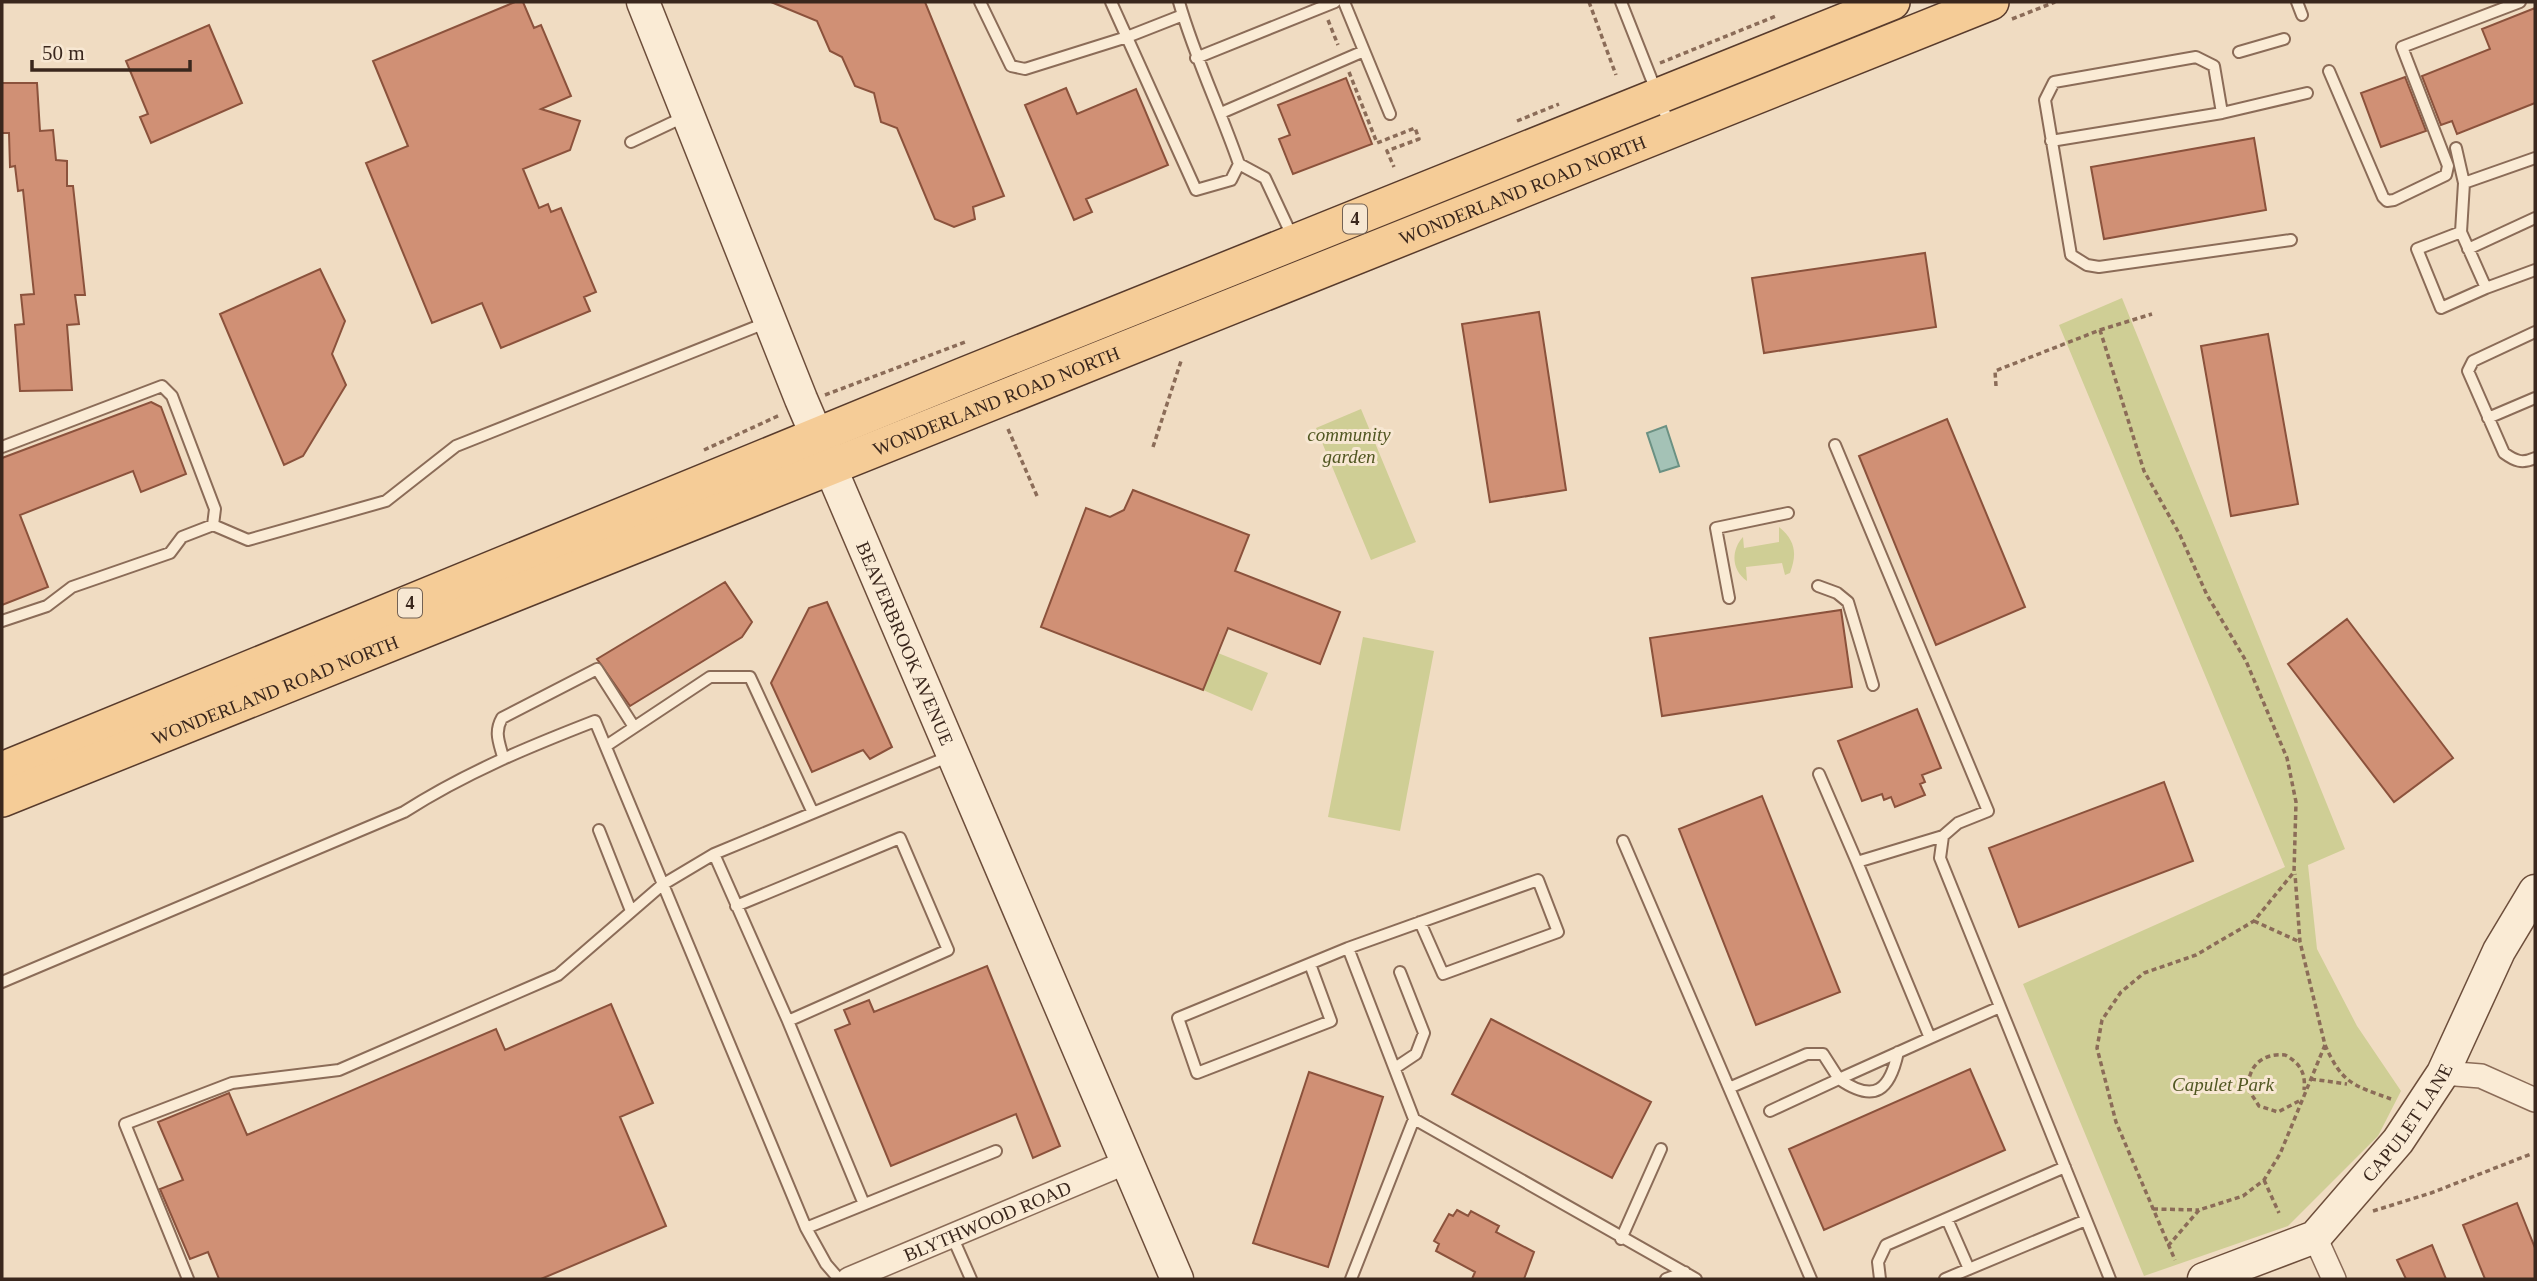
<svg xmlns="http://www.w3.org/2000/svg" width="2537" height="1281" font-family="'Times New Roman',serif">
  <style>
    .green { fill: #cfce95 }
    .water { fill: #a4c2b6; stroke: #6b9183; stroke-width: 2 }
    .building { fill: #d09075; stroke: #8b523c; stroke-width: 2 }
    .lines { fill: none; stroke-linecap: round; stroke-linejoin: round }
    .lane-casing { stroke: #8b6c58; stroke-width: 14 }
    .street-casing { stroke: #8b6c58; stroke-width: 26 }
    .secondary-casing { stroke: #6d4e3b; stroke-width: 35 }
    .primary-casing { stroke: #583b2c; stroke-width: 38 }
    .path { stroke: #8b6c58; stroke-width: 3.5; stroke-dasharray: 5 3.5; stroke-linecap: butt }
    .lane { stroke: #faebd5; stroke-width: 10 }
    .street { stroke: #faebd5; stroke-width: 23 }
    .secondary { stroke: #faebd5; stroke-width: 32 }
    .primary { stroke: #f5cc97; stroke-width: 35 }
    .labels { text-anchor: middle; stroke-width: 6; stroke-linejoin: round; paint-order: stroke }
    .shield { fill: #f7e7d2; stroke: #736153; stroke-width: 2 }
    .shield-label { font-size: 18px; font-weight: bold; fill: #3a271d }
    .street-label { font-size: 19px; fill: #3a271d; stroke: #f7e7d2 }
    .park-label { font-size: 19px; font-style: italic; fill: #515722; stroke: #f7e7d2 }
  </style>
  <rect width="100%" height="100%" fill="#f0dcc2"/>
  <path class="green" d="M 2122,298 L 2345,849 L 2308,865 L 2317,949 L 2357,1026 L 2401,1091 L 2378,1136 L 2288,1226 L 2144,1276 L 2023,984 L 2285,867 L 2059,325 Z
    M 1361,409 L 1416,542 L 1371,560 L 1316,428 Z
    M 1779,527 C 1796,541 1797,554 1790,573 L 1785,575 L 1782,563 L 1746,567 L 1747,581 C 1731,570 1731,550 1743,537 L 1744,548 L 1779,542 Z
    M 1363,637 L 1434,651 L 1400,831 L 1328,817 Z
    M 1218,653 L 1268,673 L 1252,711 L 1203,690 Z"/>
  <path class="water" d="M 1666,426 L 1679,466 L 1660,472 L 1647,433 Z"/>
  <path class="building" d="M 515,2 L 523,2 L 534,28 L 541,25 L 571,96 L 541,109 L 580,121 L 570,150 L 523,169 L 539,208 L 548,204 L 551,212 L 561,208 L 596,292 L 584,297 L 590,311 L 501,348 L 482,303 L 432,323 L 366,163 L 408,146 L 373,61 Z
    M 771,2 L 925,2 L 1004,196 L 973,207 L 975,219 L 954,227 L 935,219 L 897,128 L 881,122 L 874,93 L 855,86 L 842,57 L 830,51 L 817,21 Z
    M 2535,8 L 2535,103 L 2457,134 L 2452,121 L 2441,125 L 2422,76 L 2490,49 L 2482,29 Z
    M 209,25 L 242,103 L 151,143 L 140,117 L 148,114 L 126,61 Z
    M 2405,77 L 2426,131 L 2381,147 L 2361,93 Z
    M 1346,78 L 1372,144 L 1293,174 L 1279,139 L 1290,135 L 1278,105 Z
    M 2,83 L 37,83 L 40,131 L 53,130 L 56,160 L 67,161 L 67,186 L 73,186 L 85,295 L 75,295 L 79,324 L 67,325 L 72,390 L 20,391 L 15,325 L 24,324 L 21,295 L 34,294 L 23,190 L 18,191 L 15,166 L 10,167 L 9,133 L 2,133 Z
    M 1066,88 L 1077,114 L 1136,89 L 1168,165 L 1086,199 L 1092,212 L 1074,220 L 1025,105 Z
    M 2254,138 L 2266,210 L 2104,239 L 2091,167 Z
    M 1925,253 L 1936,327 L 1764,353 L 1752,278 Z
    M 320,269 L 345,321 L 332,354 L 346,385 L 303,456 L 284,465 L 220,314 Z
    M 1539,312 L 1566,490 L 1490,502 L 1462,324 Z
    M 2268,334 L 2298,504 L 2231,516 L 2201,346 Z
    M 151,402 L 161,407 L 186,474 L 141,492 L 133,471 L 20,515 L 48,587 L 2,605 L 2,458 Z
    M 1947,419 L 2025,607 L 1936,645 L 1859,456 Z
    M 1133,490 L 1249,535 L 1235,571 L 1340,612 L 1320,664 L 1228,628 L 1203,690 L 1041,627 L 1086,508 L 1110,517 L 1124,510 Z
    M 725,582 L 752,622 L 742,637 L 630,706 L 597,659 Z
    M 827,602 L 892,747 L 870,759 L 863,750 L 812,772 L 771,683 L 809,608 Z
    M 1841,610 L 1852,687 L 1662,716 L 1650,638 Z
    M 2347,619 L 2453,758 L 2394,802 L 2288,664 Z
    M 1917,709 L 1941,768 L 1922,775 L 1925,782 L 1920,784 L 1925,795 L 1895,807 L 1891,797 L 1884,800 L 1882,794 L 1862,801 L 1838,741 Z
    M 2164,782 L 2193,861 L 2019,927 L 1989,848 Z
    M 1762,796 L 1840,992 L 1756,1025 L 1679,829 Z
    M 987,966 L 1060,1146 L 1033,1158 L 1016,1114 L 891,1166 L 835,1030 L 850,1024 L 844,1010 L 869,1000 L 874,1012 Z
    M 611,1004 L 653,1103 L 620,1117 L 666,1226 L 541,1279 L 219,1279 L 208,1252 L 190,1259 L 160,1189 L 183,1180 L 158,1122 L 229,1093 L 247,1135 L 496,1029 L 505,1050 Z
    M 1491,1019 L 1651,1102 L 1612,1178 L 1452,1094 Z
    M 1970,1069 L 2005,1150 L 1824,1230 L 1789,1149 Z
    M 1309,1072 L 1383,1097 L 1328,1267 L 1253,1243 Z
    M 2517,1203 L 2535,1248 L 2535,1279 L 2485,1279 L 2463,1225 Z
    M 1457,1210 L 1468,1216 L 1471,1211 L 1499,1226 L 1496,1232 L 1534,1252 L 1524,1279 L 1472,1279 L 1475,1272 L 1436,1251 L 1439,1244 L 1434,1241 L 1449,1214 L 1453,1216 Z
    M 2432,1245 L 2446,1279 L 2406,1279 L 2397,1260 Z"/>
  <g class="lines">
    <defs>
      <path id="lane" d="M 980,2 L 1011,66 L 1025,69 L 1127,37 L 1183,15
        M 1111,2 L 1196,190 L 1231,180 L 1239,164 C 1220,109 1195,58 1179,2
        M 1344,2 L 1390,114
        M 1621,2 L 1670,126
        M 2297,2 L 2302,15
        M 2239,52 L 2284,39
        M 1196,58 L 1335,2
        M 2329,71 L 2383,197 L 2387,201 L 2394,200 L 2446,175 L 2448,166 L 2402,47 L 2520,2
        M 1221,113 L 1364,51
        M 2222,113 L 2307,93
        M 2051,141 L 2222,113 L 2214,66 L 2196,57 L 2054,82 L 2045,100 L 2071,255 L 2087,265 L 2099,267 L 2291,240
        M 631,142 L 686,116
        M 2456,148 L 2464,183 L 2461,232 L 2486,288 L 2535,270
        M 1239,164 L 1265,178 L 1293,238
        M 2464,183 L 2535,158
        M 2461,232 L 2417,249 L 2441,308 L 2486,288
        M 2468,249 L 2535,218
        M 2535,332 L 2473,361 L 2468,371 L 2504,453 C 2515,461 2522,464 2535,458
        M 2488,418 L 2535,398
        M 1835,445 L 1988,811 L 1958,823 L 1943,836 L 1940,858 L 2110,1279
        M 2,447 L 162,386 L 172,396 L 215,509 L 213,525
        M 1818,586 L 1837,593 L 1848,602 L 1873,685
        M 1729,598 L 1716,528 L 1788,513
        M 2,621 L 47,606 L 72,587 L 170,553 L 182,537 L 213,525 L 248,540 L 386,501 L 456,446 L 768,322
        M 606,746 L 710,677 L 750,677 L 813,813
        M 503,757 C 499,742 494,732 502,718 L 597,669 L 634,727
        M 1819,774 L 1857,862
        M 599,830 L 631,911
        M 1943,836 L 1857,862 L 1930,1038 L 2000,1007
        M 1623,841 L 1811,1279
        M 714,854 L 788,1021 L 864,1204
        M 736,906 L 900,838 L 948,950 L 788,1021
        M 1348,948 L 1538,880 L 1558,932 L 1443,974 L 1420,922
        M 1310,964 L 1331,1021 L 1197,1073 L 1178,1018 L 1348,948 L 1414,1119
        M 2,982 L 404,812 C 465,773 528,747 595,721 L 806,1228 L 826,1264 L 839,1279
        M 1395,1068 L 1416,1054 L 1424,1033 L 1400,972
        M 1839,1079 L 1930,1038
        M 1839,1079 C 1875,1104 1890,1090 1898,1052
        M 1729,1088 L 1807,1054 L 1823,1054 L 1839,1079 L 1770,1111
        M 1947,1219 L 1969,1269
        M 806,1228 L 996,1151
        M 952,1236 L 971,1279
        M 1621,1239 L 1661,1149
        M 188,1279 L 125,1124 L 232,1083 L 339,1070 L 558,975 L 662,885 L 714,854 L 950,756
        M 1351,1279 L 1414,1119 L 1696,1279
        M 1666,1279 L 1685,1272
        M 1880,1279 L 1878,1262 L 1886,1245 L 2065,1167
        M 1945,1279 L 2086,1220"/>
      <g id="street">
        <path d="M 2443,1073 L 2481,1076 L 2535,1100"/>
        <path d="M 2315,1237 L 2334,1279"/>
        <path id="s1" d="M 849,1279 L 1127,1162"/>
      </g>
      <g id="secondary">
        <path id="s2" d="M 643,2 L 801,399 L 1177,1279"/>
        <path id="s3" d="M 2204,1279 L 2315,1237 L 2398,1141 L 2443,1073 L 2499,951 L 2535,891"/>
      </g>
      <g id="primary">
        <path d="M 2,770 L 962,376 L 1892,2"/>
        <path id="s4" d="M 2,799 L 1991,2"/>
      </g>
    </defs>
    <use href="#lane" class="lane-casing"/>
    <use href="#street" class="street-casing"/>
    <use href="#secondary" class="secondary-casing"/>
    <use href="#primary" class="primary-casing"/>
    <path class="path" d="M 1589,2 L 1616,75
      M 2012,19 L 2055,2
      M 1328,20 L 1338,45
      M 1660,63 L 1776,16
      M 1349,72 L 1377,143 L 1415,128 L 1419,139 L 1387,151 L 1394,167
      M 1517,121 L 1559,104
      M 2100,330 L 2152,314
      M 1996,386 L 1995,371 L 2100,330 L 2144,471 L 2180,535 L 2207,595 L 2246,661 L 2287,758 L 2296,802 L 2294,872 L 2254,921 L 2196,955 L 2144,973 L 2121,992 L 2102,1020 L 2097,1048 L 2116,1122 L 2175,1260
      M 825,395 L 968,341
      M 1008,429 L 1037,496
      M 1153,447 L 1181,361
      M 704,450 L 780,415
      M 2254,921 L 2300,942
      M 2325,1045 C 2342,1083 2352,1085 2391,1099
      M 2311,1079 L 2347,1084
      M 2299,1101 L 2278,1112 L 2259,1106 L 2248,1089 C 2248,1066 2262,1053 2285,1055 C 2300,1063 2306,1073 2304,1090
      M 2264,1180 L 2279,1213
      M 2153,1209 L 2199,1210
      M 2373,1211 L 2431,1193 L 2531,1154
      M 2168,1246 L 2199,1210 L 2243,1196 L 2264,1180 L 2280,1154 L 2325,1045 L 2300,942 L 2295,874"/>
    <use href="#lane" class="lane"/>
    <use href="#street" class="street"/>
    <use href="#secondary" class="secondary"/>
    <use href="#primary" class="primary"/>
  </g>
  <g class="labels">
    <g class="shield">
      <rect x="1343" y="204.5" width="24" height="29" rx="5"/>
      <rect x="398" y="588.5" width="24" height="29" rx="5"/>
    </g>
    <g class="shield-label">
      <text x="1355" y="225">4</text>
      <text x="410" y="609">4</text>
    </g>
    <g class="street-label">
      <text dy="7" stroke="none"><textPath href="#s4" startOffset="1638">WONDERLAND ROAD NORTH</textPath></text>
      <text dy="7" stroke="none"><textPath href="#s4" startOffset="1071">WONDERLAND ROAD NORTH</textPath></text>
      <text dy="7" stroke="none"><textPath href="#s2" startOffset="693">BEAVERBROOK AVENUE</textPath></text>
      <text dy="7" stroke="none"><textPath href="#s4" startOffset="294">WONDERLAND ROAD NORTH</textPath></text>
      <text dy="7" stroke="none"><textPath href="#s3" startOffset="266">CAPULET LANE</textPath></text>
      <text dy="7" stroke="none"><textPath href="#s1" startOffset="150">BLYTHWOOD ROAD</textPath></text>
    </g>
    <g class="park-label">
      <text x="1349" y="441">community<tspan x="1349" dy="22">garden</tspan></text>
      <text x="2223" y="1091">Capulet Park</text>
    </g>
  </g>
  <rect width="2537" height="1281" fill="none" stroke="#3a271d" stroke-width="7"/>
  <path d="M32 60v10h158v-10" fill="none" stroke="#3a271d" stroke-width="3.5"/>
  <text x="42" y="60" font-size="21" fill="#3a271d" stroke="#f7e7d2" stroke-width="5" paint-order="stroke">50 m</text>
</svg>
